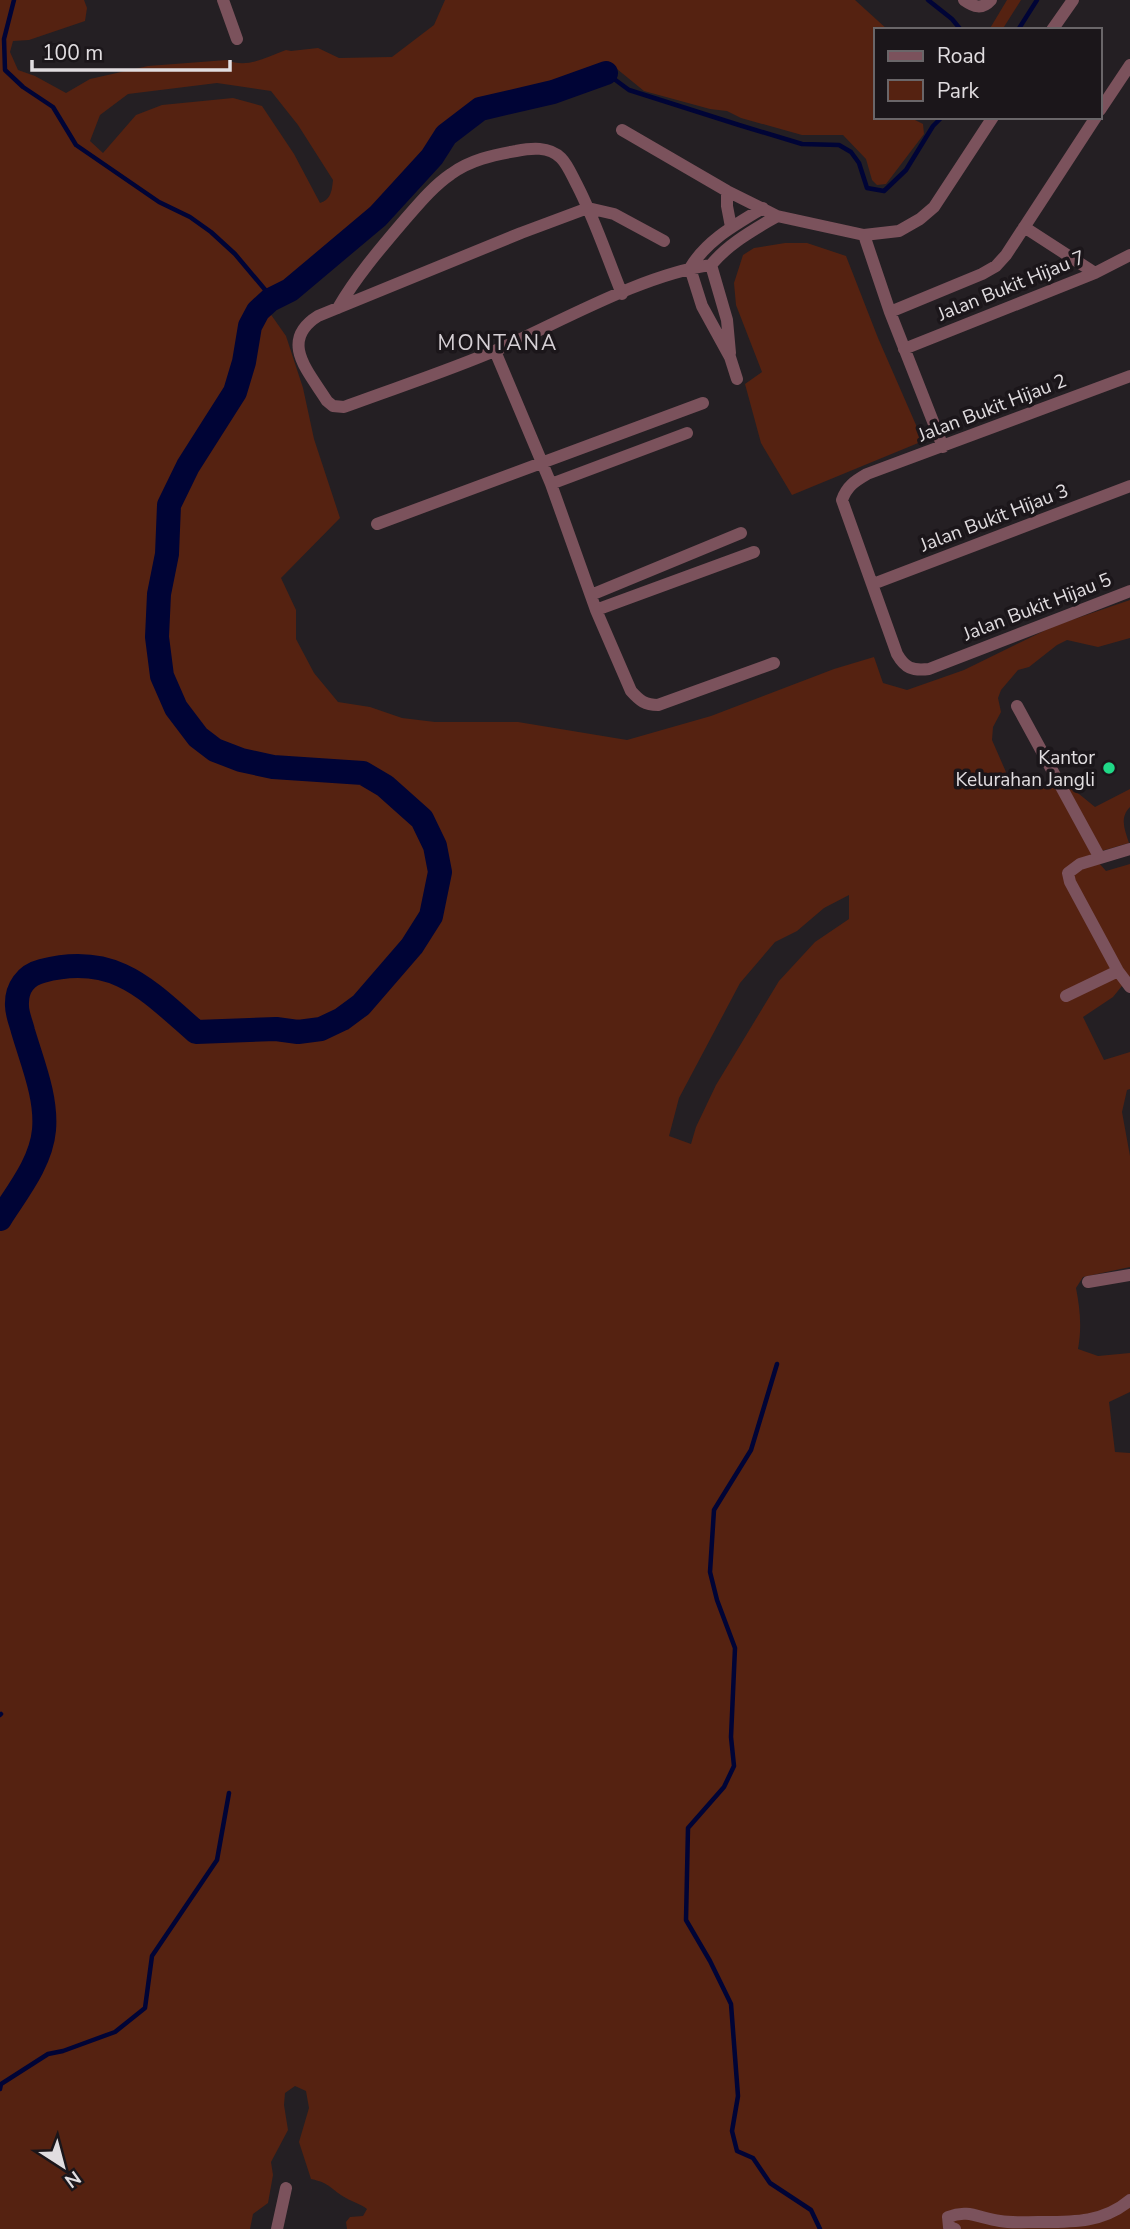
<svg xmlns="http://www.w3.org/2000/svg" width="1130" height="2229" font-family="'Nunito Sans',sans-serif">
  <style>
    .green { fill: #521; fill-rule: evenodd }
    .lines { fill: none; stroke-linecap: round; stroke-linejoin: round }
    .stream { stroke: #000436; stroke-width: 4.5 }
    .river { stroke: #000436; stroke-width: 24 }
    .minor { stroke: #7b525c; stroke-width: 12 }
    .poi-dot { fill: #20d887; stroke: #1b161a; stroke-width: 2.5 }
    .labels { text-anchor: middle; stroke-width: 7; stroke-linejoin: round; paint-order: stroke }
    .street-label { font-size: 19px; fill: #e1dde0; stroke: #1b161a }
    .poi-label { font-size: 19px; fill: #e1dde0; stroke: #1b161a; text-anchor: end }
    .neighbourhood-label { font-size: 21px; letter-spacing: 2px; fill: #d5cfd4; stroke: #1b161a }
  </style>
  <rect width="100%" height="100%" fill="#241f23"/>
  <path class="green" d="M 0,0 L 84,0 L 87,8 L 85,21 L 29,40 L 13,41 L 10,52 L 18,70 L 35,76 L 66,93 L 90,79 L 148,66 L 227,60 C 247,69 267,57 286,50 L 291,51 L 318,48 L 339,58 L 392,57 L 434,25 L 445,0 L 855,0 L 888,30 L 876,30 L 876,117 L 918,117 L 915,120 L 923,124 L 924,134 L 886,184 L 877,185 L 872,180 L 866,159 L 843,135 L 802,135 L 741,118 L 727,111 L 710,109 L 644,91 L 617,69 L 606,66 L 591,70 L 574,81 L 499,94 L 477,104 L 459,116 L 435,139 L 430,149 L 414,169 L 341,239 L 306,269 L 267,309 L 286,336 L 303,388 L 314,439 L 340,518 L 281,578 L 296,610 L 296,639 L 314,673 L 338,702 L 370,707 L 402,718 L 435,722 L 518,722 L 627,740 L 711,716 L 834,669 L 874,657 L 883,683 L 907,690 L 964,670 L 1054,626 L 1130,600 L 1130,638 L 1098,647 L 1067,640 L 1057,645 L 1029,667 L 1018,670 L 1001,690 L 998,698 L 1001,712 L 993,727 L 992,740 L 1009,779 L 1021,785 L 1063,781 L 1095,807 L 1130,789 L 1130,807 C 1119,818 1125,830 1129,843 L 1091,854 L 1106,871 L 1130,864 L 1130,976 L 1113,997 L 1083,1017 L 1104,1060 L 1130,1052 L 1130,1089 L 1127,1090 L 1122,1112 L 1130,1156 L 1130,1267 L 1083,1277 L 1076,1288 C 1080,1309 1082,1327 1078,1349 L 1098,1356 L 1130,1353 L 1130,1392 L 1109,1402 L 1115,1452 L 1130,1453 L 1130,2229 L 347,2229 L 346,2222 L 350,2217 L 363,2216 L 367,2209 C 361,2204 353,2202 346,2198 C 331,2190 331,2183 311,2179 L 299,2142 L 309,2108 L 306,2091 L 295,2086 L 285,2093 L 284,2105 L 288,2130 L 271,2162 L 273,2175 L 268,2203 L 253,2214 L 250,2229 L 0,2229 ZM 217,83 L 271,91 L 298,125 L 333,180 C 332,190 331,200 320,203 L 294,154 L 262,106 L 233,98 L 162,105 L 136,115 L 103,153 L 90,141 L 100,115 L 128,94 ZM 849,895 L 849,919 L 815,942 L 779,981 L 716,1085 L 696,1127 L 691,1144 L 669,1136 L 679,1098 L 740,983 L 775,942 L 797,931 L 824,908 Z
    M 1007,0 L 1021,0 L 1002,30 L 989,30 Z
    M 785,243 L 807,243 L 846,256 L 878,338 L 923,441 L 792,495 L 761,443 L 745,384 L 762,372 L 736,305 L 734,283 L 743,255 L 754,248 Z"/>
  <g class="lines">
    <path class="stream" d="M 14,0 L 4,39 L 5,70 L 23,87 L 53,107 L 76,145 L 159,202 L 190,217 L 211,232 L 235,254 L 267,292 L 270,300
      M 928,0 L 952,19 L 961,30
      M 1018,30 L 1037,0
      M 606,73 L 629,90 L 739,125 L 802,144 L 839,145 L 851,152 L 859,163 L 867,188 L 884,191 L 906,170 L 933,126 L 942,117
      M 777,1364 L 751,1450 L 714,1510 L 710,1572 L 717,1600 L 735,1648 L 731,1737 L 734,1766 L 724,1787 L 688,1828 L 686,1920 L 710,1961 L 731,2004 L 738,2096 L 732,2131 L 737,2151 L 753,2158 L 770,2183 L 811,2210 L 820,2229
      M 0,1715 L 1,1714
      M 0,2089 L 1,2084 L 48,2054 L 63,2051 L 115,2032 L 145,2008 L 152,1956 L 217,1860 L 229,1793"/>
    <path class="river" d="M 0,1219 C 17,1192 41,1163 44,1130 C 47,1097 32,1062 23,1031 C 21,1023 17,1014 17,1006 C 16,988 26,975 42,971 C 114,952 147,989 196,1032 L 276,1029 L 298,1032 L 321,1029 L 342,1019 L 361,1005 L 412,946 L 431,916 L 440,872 L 435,846 L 422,819 L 385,786 L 363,773 L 273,767 L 241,760 L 215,750 L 198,737 L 176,708 L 162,676 L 157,637 L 159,594 L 167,554 L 169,505 L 188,466 L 235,392 L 244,362 L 250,326 L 258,311 L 270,300 L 290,290 L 378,216 L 432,157 L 446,135 L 480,109 L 553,92 L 606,73"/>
    <path class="minor" d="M 223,0 L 237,39
      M 964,0 C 974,7 982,10 991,0
      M 1052,30 L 1073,0
      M 1100,110 L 1130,65
      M 622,130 L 727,191 L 777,216 L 864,235 L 899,231 L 920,219 L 934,207 L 993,117
      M 727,191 L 727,206 L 731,227
      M 1024,227 L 1095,273
      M 864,235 L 890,312 L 943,447
      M 664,241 L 614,214 L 588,208 L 521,233 L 318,316 C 278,341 309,372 327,401 L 333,406 L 344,407 C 395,388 448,371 499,349 C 562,321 644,274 711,265
      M 711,265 L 727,320 L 730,353
      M 711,265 C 729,243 754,230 777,216
      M 338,308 C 356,277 379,250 402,223 C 417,206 432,187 451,174 C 470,160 493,155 516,151 C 531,148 549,146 561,158 C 568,165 572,176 577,185 C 595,220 607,257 622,294
      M 890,312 L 982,274 L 996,266 L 1006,255 L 1096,117
      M 904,349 L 1095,273 L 1130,255
      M 495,351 L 551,484 L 596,610 L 631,691 C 640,701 645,705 658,705 L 774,663
      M 1130,376 L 867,474 C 855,481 847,486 842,500 L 897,654 C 905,668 912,671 929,669 L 1130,591
      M 737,379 L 730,357 L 702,306 L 690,268 C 707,240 735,225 763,208
      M 551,484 L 687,433
      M 377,524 L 703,403
      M 873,584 L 1130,486
      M 591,595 L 741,533
      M 596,610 L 754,552
      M 1017,706 L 1100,858
      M 1130,849 L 1080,864 L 1068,873 L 1070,882 L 1118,971 L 1130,987
      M 1066,996 L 1118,971
      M 1088,1282 L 1130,1275
      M 277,2229 L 286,2188
      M 955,2229 L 949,2227 L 948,2217 C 968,2209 979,2218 1000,2221 C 1012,2223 1025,2222 1038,2222 C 1072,2222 1103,2223 1130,2200"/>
  </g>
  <circle class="poi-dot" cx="1109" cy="768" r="7"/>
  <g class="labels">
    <g class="street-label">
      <text transform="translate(1011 285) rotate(-22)" y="7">Jalan Bukit Hijau 7</text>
      <text transform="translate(992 407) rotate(-21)" y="7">Jalan Bukit Hijau 2</text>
      <text transform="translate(994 517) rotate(-21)" y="7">Jalan Bukit Hijau 3</text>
      <text transform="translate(1037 606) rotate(-21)" y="7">Jalan Bukit Hijau 5</text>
    </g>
    <g class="poi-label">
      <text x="1095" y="764">Kantor<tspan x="1095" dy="22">Kelurahan Jangli</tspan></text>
    </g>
    <g class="neighbourhood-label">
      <text x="498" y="350">MONTANA</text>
    </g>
  </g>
  <rect x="874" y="28" width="228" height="91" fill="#1b161a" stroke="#6a6669" stroke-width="2"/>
  <rect x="888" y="51" width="35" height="10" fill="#7b525c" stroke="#6a6669" stroke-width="2"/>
  <text x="937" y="63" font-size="21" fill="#e1dde0">Road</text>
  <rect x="888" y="80" width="35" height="21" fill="#552211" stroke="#6a6669" stroke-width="2"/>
  <text x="937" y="98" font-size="21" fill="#e1dde0">Park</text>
  <g transform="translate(63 2166) rotate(144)" stroke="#1b161a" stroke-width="5" paint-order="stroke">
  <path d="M0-5L12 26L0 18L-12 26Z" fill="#e1dde0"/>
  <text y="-10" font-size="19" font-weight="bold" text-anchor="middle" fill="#e1dde0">N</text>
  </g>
  <path d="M32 60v10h198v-10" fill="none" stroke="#e1dde0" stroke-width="3.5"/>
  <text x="42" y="60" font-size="21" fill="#e1dde0" stroke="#1b161a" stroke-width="5" paint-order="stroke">100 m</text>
</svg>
